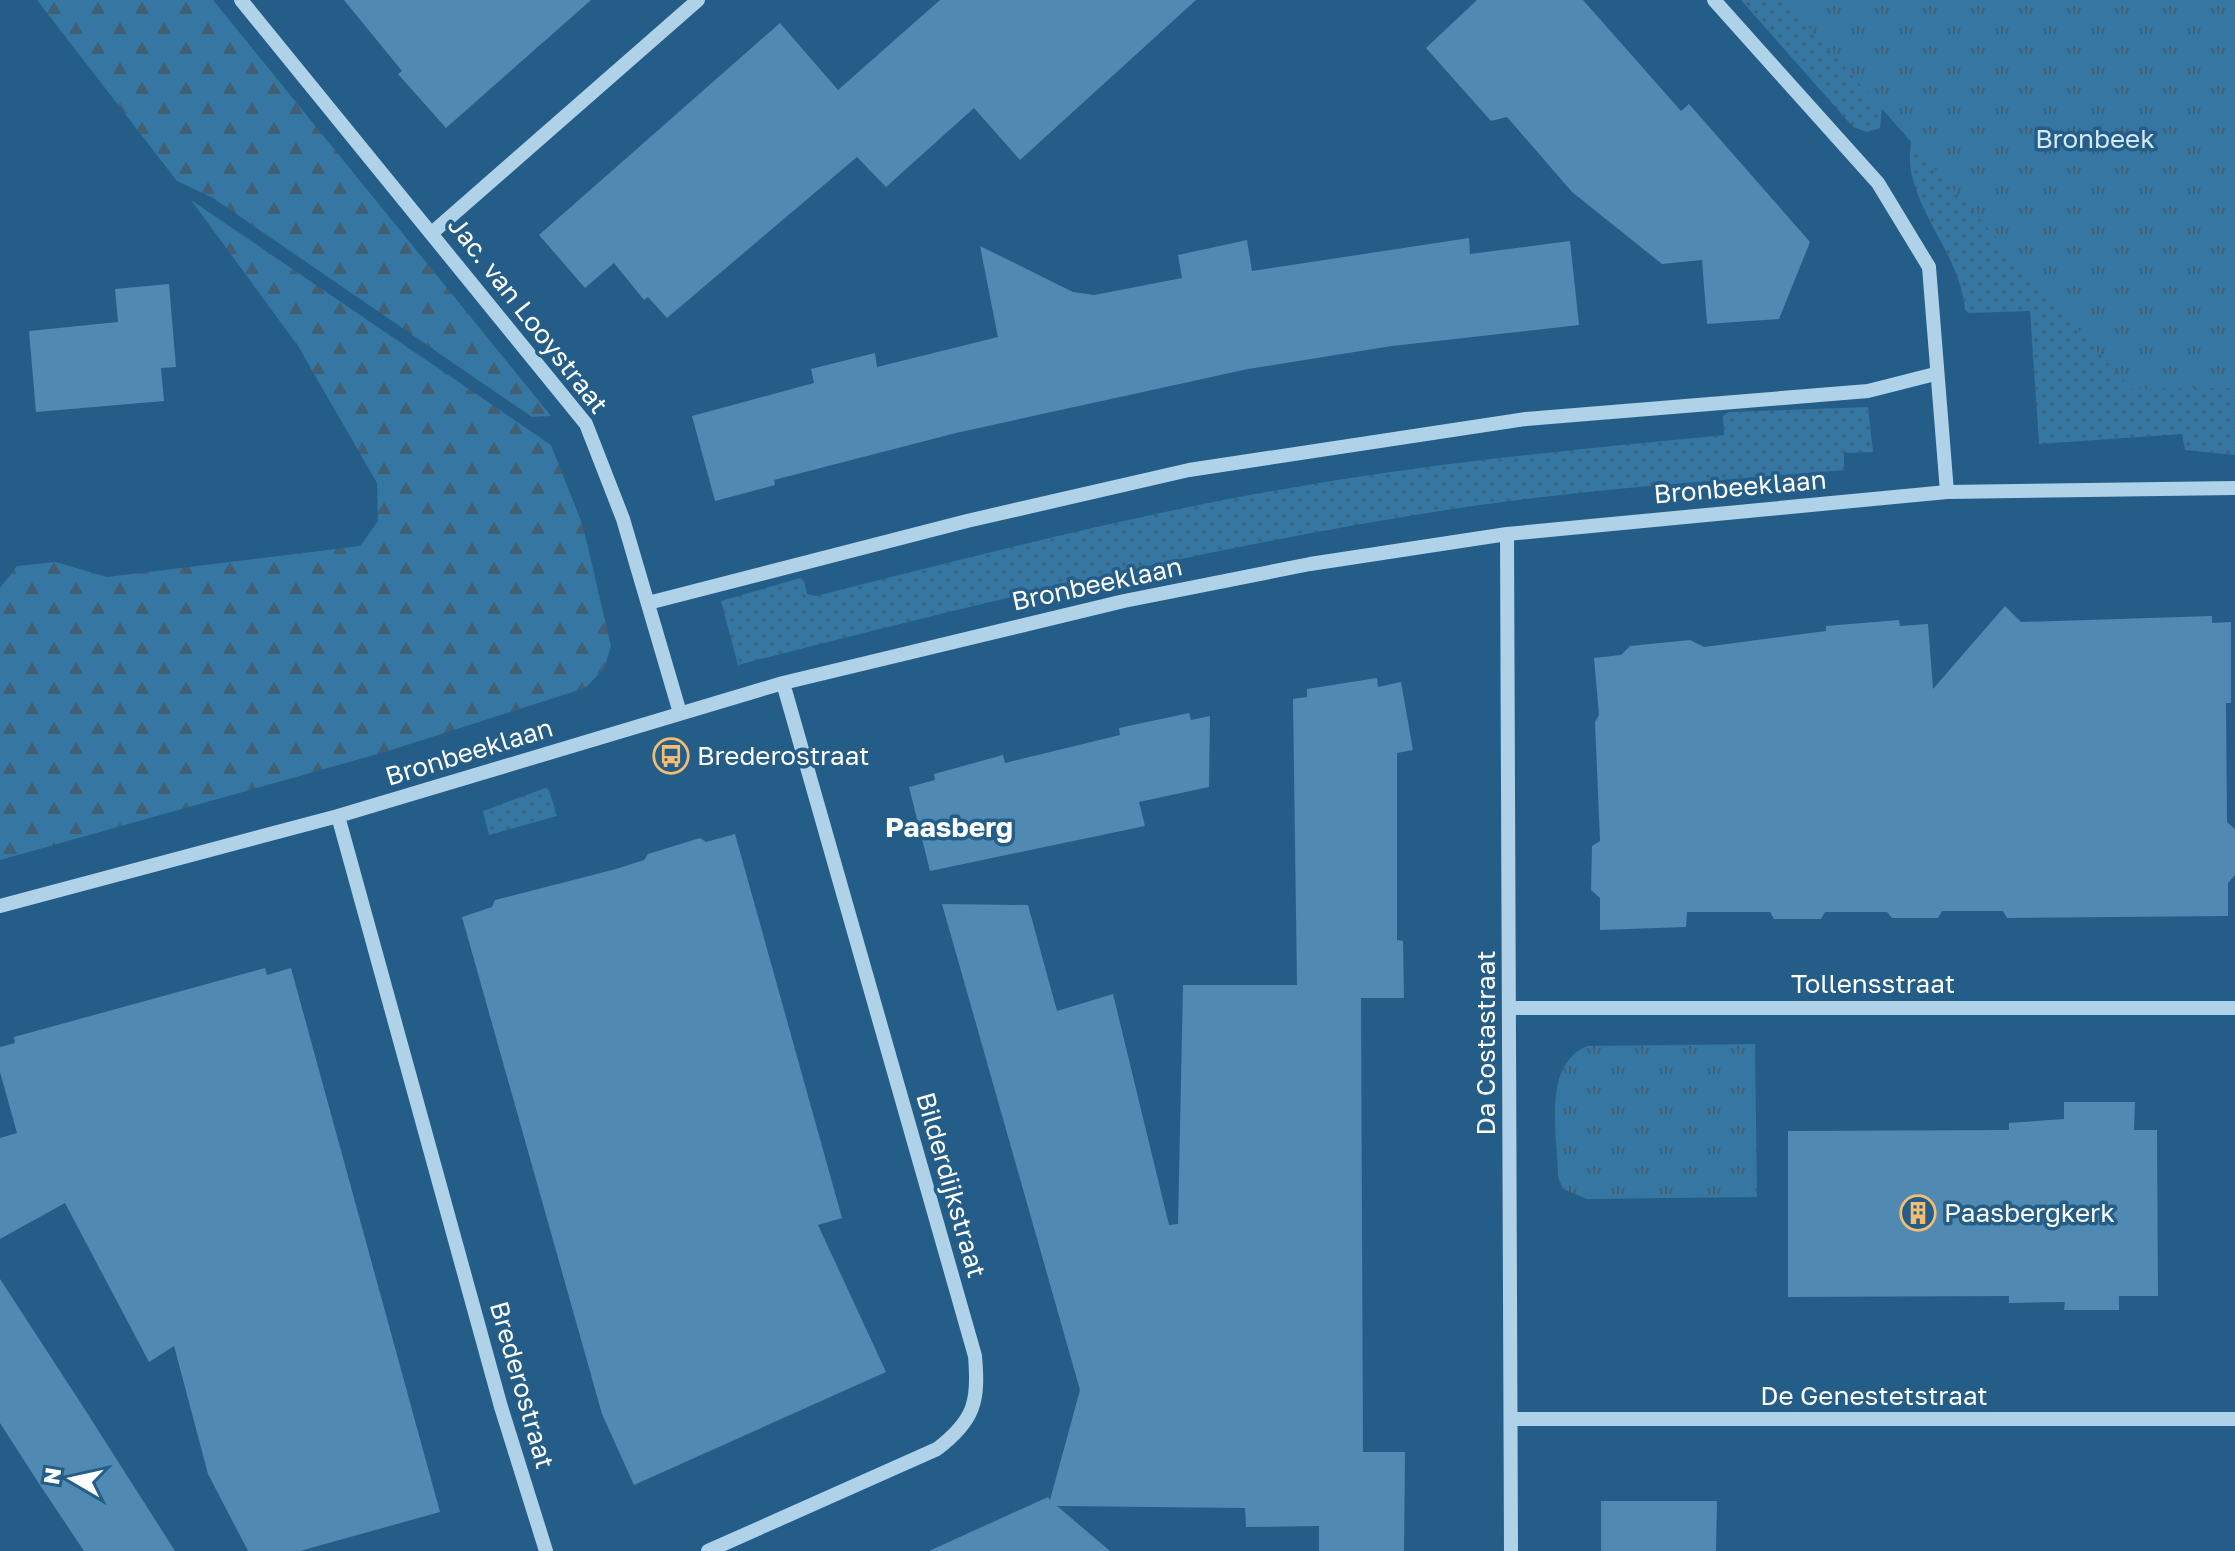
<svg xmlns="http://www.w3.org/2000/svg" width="2235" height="1551" font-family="'Golos Text',sans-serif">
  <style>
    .grass { fill: url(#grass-dots) }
    .forest { fill: url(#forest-firs) }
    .park { fill: url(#park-tufts) }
    .building { fill: #5089b2 }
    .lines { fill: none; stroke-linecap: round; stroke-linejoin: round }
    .minor { stroke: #afd2e9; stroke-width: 14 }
    .labels { text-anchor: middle; stroke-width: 7; stroke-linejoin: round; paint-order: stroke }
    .park-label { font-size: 26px; fill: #d3e9f7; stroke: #245d88 }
    .street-label { font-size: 26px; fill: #fff; stroke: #245d88 }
    .poi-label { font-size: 26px; fill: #fff; stroke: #245d88; text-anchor: start }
    .neighbourhood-label { font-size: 28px; font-weight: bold; fill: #fff; stroke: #245d88 }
  </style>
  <defs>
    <pattern id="grass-dots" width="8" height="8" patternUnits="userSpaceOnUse" patternTransform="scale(2)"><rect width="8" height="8" fill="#3576a3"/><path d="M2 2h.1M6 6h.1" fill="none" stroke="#425f73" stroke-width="1.8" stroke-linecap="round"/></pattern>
    <pattern id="forest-firs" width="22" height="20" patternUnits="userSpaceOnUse" patternTransform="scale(2)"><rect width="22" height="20" fill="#3576a3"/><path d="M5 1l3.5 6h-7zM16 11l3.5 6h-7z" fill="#425f73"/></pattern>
    <pattern id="park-tufts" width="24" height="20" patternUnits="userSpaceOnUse" patternTransform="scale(2)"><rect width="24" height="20" fill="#3576a3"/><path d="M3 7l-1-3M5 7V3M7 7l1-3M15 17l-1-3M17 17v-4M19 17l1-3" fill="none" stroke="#425f73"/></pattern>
  </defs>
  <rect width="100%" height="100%" fill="#245d88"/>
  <path class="grass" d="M 1741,0 L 1836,0 L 1887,61 L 1880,128 L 1867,132 L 1853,127 Z
    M 1915,114 L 2235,375 L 2235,455 L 2185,450 L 2182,434 L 2039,444 L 2030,311 L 1968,313 L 1965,309 C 1959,257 1924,225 1912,176 C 1907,156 1912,135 1915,114 Z
    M 1868,407 L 1873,452 L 1844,453 L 1844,470 C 1714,481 1583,489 1453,509 C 1212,546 975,604 738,665 L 721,601 L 800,578 L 804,580 L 807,594 L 816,596 C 975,556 1134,514 1296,487 C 1438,462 1581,449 1724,435 L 1723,416 L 1729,412 Z
    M 548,787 L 557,816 L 489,835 L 483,811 Z"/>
  <path class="forest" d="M 37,0 L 213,0 L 551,416 L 532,417 L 213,198 L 177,181 Z
    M 191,200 L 551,445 L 583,526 L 611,646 L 604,669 L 585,688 L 385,752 L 0,860 L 0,588 L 17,566 L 56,562 L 107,577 L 360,546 L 378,521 L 377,483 L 298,346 Z"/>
  <path class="park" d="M 1785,0 L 2235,0 L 2235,388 L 2131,389 Z
    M 1755,1044 L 1757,1197 L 1587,1199 L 1563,1189 L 1558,1177 C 1558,1137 1541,1065 1587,1046 Z"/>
  <path class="building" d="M 344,0 L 591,0 L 446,128 L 398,74 L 402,71 Z
    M 940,0 L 1196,0 L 1020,160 L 974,108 L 886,187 L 857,157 L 667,318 L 648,297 L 644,300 L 614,263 L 585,288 L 539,235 L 780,23 L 838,90 Z
    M 1477,0 L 1583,0 L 1681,111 L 1689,104 L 1810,242 L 1779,319 L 1707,324 L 1702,260 L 1662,264 L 1572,192 L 1507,117 L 1491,121 L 1426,48 Z
    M 1469,238 L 1470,254 L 1570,241 L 1579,325 L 1392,346 L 1248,369 L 956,433 L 774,480 L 775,485 L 715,501 L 692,416 L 814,383 L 811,369 L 875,353 L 877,367 L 998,337 L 980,246 L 1073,292 L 1094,295 L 1182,278 L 1178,255 L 1247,240 L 1252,271 Z
    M 169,284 L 176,367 L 161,368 L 164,401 L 36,412 L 29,331 L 118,322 L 115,289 Z
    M 2005,606 L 2021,622 L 2212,616 L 2212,623 L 2231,622 L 2231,703 L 2226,703 L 2227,822 L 2235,829 L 2235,875 L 2228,883 L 2228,916 L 2007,918 L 2003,911 L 1942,911 L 1938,918 L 1892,918 L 1887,912 L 1825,912 L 1821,919 L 1774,919 L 1770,912 L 1687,912 L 1686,927 L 1600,930 L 1600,898 L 1591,890 L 1592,846 L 1600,841 L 1595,722 L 1599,715 L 1594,658 L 1621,655 L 1630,646 L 1690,640 L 1704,647 L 1826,631 L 1826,626 L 1899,620 L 1900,626 L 1928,624 L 1933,689 Z
    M 1377,678 L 1378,687 L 1401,682 L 1413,750 L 1397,753 L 1397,940 L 1403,941 L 1404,998 L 1361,998 L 1363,1452 L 1405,1452 L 1404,1551 L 1319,1551 L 1319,1526 L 1246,1527 L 1245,1508 L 1057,1506 L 1110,1551 L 929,1551 L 1048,1497 L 1050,1500 L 1080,1390 L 942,904 L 1028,905 L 1057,1011 L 1113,994 L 1169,1225 L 1178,1224 L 1183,985 L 1297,985 L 1293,699 L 1307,697 L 1307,689 Z
    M 1189,713 L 1191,720 L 1210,716 L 1209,787 L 1139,802 L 1145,826 L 930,871 L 909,787 L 935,780 L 934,774 L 1003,755 L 1005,763 L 1120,735 L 1119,728 Z
    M 735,834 L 842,1218 L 818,1225 L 886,1372 L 634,1485 L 602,1414 L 462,917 L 492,907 L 495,900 L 616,869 L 644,860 L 648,854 L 700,838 L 706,842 Z
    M 265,968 L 267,975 L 291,968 L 440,1512 L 300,1551 L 248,1551 L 208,1474 L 174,1346 L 149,1362 L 65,1203 L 0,1239 L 0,1138 L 17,1133 L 0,1072 L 0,1047 L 15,1043 L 14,1037 Z
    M 2064,1102 L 2135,1102 L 2134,1130 L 2157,1130 L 2158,1296 L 2119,1296 L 2119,1310 L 2064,1310 L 2065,1302 L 2009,1303 L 2009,1296 L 1788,1297 L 1788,1131 L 2009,1130 L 2009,1123 L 2064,1119 Z
    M 0,1279 L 82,1405 L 175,1551 L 84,1551 L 36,1479 L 0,1423 Z
    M 1601,1501 L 1717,1501 L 1716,1551 L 1601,1551 Z"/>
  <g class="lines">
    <path class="minor" d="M 241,0 L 586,424 L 623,519 L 680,713
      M 1714,0 L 1878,183 L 1929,267 L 1947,492
      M 433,232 L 698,0
      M 1507,534 L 1511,1551
      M 648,603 L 967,521 L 1189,470 L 1526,419 L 1868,391 L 1935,374
      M 338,816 L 501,1407 L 546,1551
      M 0,906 L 338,816 L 783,683 L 1124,601 L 1310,564 L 1507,534 L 1947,492 L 2235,488
      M 1510,1008 L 2235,1008
      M 1513,1419 L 2235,1419
      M 708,1551 L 937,1449 C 975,1420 979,1401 975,1356 L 783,683"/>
  </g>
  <defs>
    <symbol id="bus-ring" viewBox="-11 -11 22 22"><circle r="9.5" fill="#245d88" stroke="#f4bd72" stroke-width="1.5"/><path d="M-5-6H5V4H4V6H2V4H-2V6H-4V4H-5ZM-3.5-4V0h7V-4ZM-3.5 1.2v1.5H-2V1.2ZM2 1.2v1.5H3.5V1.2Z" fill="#f4bd72"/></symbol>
    <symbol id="building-ring" viewBox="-11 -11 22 22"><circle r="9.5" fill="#245d88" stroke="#f4bd72" stroke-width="1.5"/><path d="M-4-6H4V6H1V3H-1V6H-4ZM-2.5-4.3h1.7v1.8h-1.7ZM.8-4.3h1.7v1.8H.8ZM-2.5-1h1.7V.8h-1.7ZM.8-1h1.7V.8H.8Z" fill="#f4bd72"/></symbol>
  </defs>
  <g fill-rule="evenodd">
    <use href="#bus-ring" x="651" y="736" width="40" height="40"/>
    <use href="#building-ring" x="1898" y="1193" width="40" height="40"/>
  </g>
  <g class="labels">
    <g class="park-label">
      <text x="2095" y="148">Bronbeek</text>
    </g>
    <g class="street-label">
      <text transform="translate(528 315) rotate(52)" y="9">Jac. van Looystraat</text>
      <text transform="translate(1740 487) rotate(-5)" y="9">Bronbeeklaan</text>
      <text transform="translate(1097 584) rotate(-12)" y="9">Bronbeeklaan</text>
      <text transform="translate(469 752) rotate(-17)" y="9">Bronbeeklaan</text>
      <text x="1873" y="993">Tollensstraat</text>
      <text transform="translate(1486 1043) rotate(-90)" y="9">Da Costastraat</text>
      <text transform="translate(951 1185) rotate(74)" y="9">Bilderdijkstraat</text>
      <text transform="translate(522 1385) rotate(74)" y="9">Brederostraat</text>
      <text x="1874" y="1405">De Genestetstraat</text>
    </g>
    <g class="poi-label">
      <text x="697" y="765">Brederostraat</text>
      <text x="1944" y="1222">Paasbergkerk</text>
    </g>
    <g class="neighbourhood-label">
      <text x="949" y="837">Paasberg</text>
    </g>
  </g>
  <g transform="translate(72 1479) rotate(279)" stroke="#245d88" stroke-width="6" paint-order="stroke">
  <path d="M0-6L14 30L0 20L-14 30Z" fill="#ffffff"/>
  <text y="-12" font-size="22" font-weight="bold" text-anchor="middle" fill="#ffffff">N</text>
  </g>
</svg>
